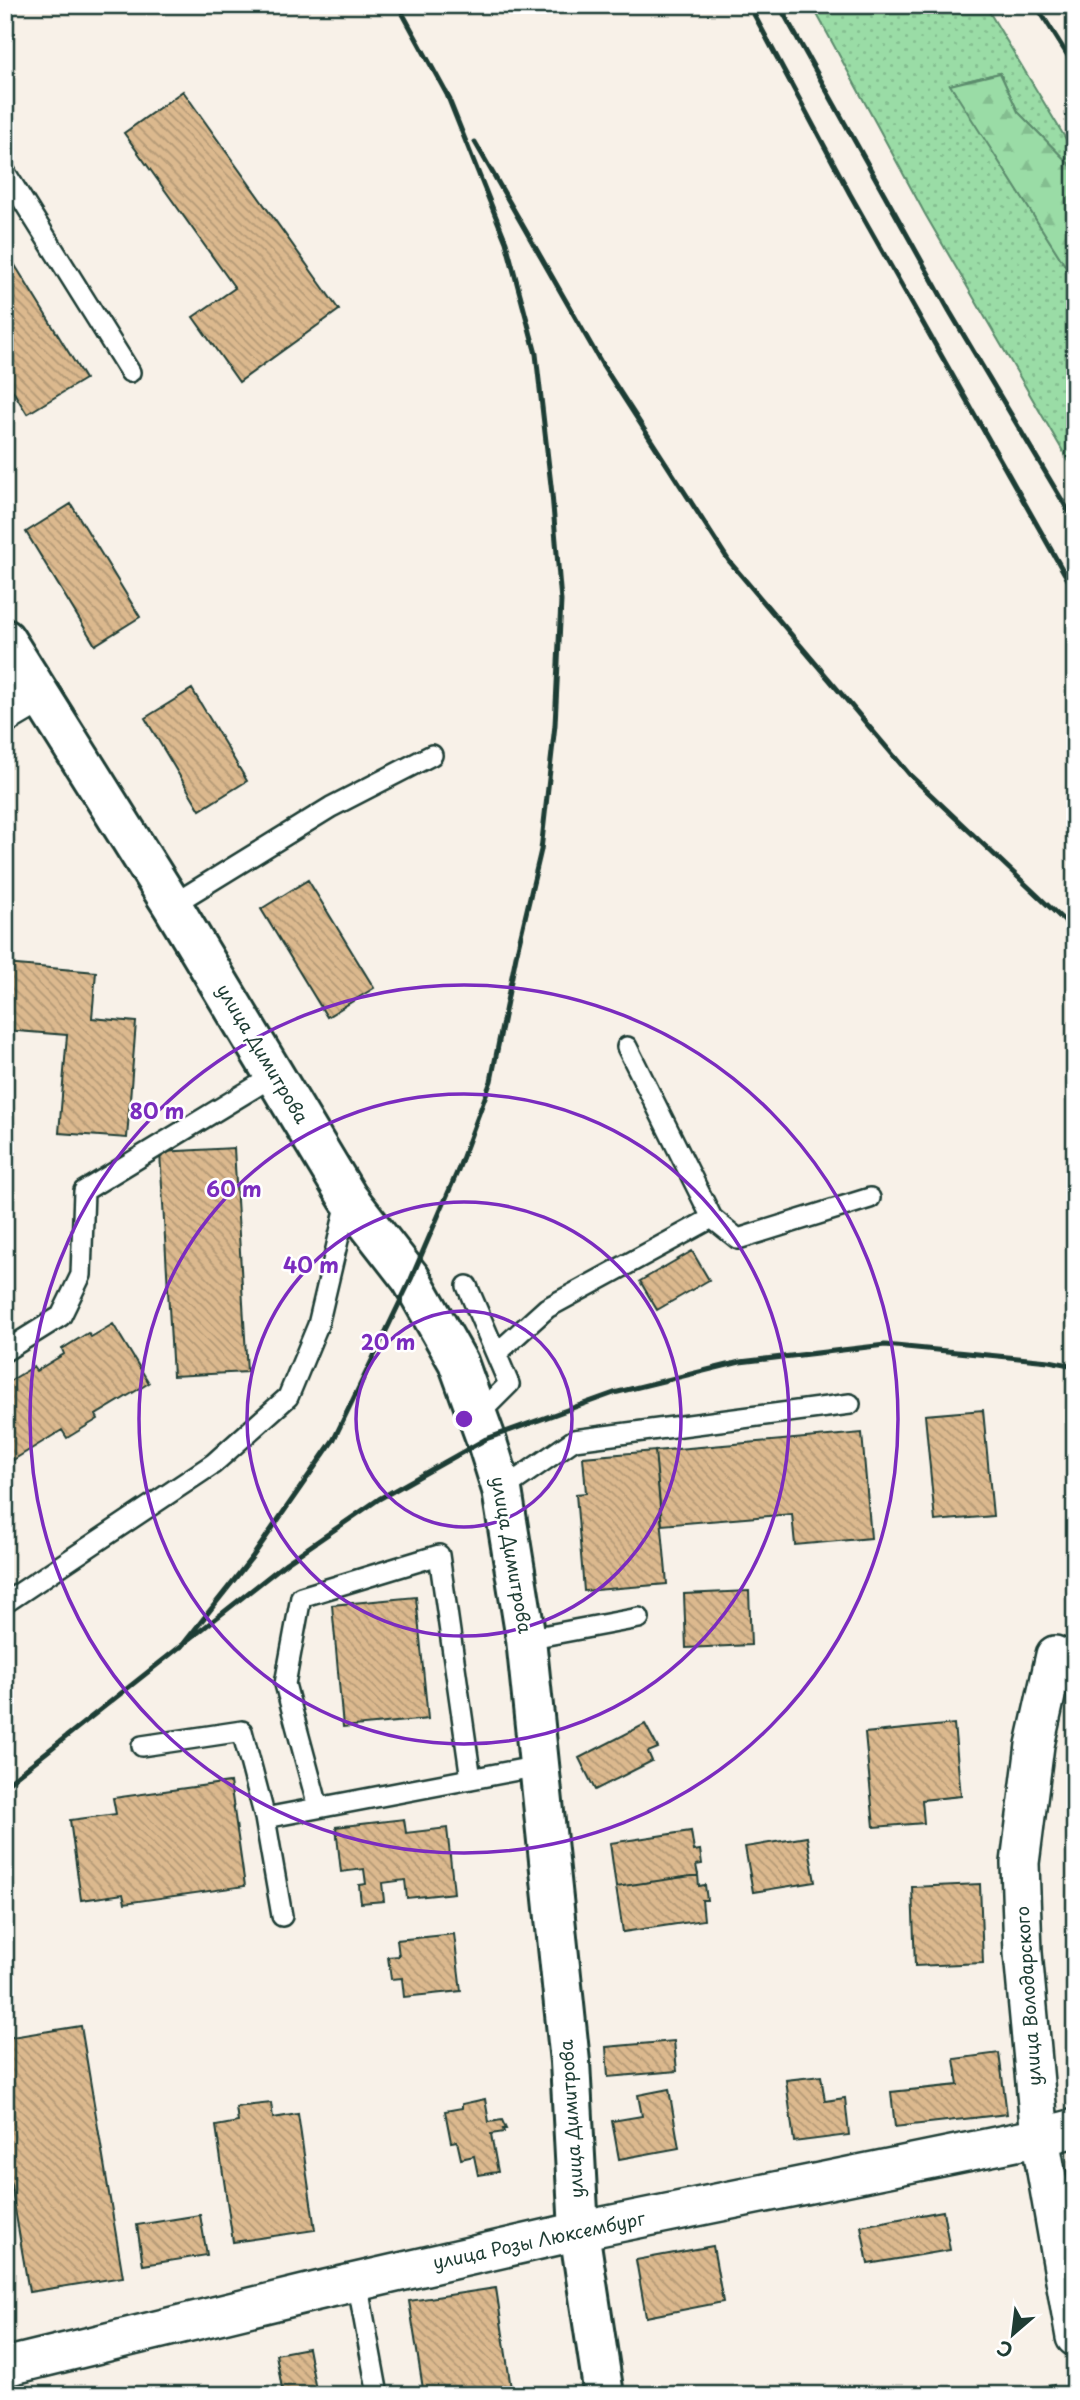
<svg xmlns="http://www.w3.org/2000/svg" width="1080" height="2400" font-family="'Playpen Sans',sans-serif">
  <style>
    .grass { fill: url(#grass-dots); stroke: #5c8c6d; stroke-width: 2 }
    .forest { fill: url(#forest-firs); stroke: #5c8c6d; stroke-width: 2 }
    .building { fill: url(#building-back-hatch); stroke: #1f3d34; stroke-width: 2 }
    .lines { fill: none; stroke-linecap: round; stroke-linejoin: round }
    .service-casing { stroke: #1f3d34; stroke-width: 24 }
    .minor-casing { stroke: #1f3d34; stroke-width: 42 }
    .tertiary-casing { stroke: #1f3d34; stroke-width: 44 }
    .service { stroke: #fff; stroke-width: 19 }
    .minor { stroke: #fff; stroke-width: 37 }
    .tertiary { stroke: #fff; stroke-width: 38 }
    .rail { stroke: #1f3d34; stroke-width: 5 }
    .ring { fill: none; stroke: #7b2cbf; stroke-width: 3.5 }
    .labels { text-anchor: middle; stroke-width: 5; stroke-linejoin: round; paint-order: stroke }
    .street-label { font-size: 18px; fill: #1f3d34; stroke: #fff }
    .centre { fill: #7b2cbf; stroke: #fff; stroke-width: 3.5 }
    .ring-label { font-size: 21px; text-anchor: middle; font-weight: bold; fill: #7b2cbf; stroke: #fff; stroke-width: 5; stroke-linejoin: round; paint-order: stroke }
  </style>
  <defs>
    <pattern id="grass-dots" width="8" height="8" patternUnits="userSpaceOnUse" patternTransform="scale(1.75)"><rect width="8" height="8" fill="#9adca6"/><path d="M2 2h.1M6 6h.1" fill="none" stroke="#84be90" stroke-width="1.8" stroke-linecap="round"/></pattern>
    <pattern id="forest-firs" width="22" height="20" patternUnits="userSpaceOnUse" patternTransform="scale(1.75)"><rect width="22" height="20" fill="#9adca6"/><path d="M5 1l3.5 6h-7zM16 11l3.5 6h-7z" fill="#84be90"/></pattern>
    <pattern id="building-back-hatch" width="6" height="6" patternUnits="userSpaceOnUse" patternTransform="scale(1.75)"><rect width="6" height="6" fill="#dcb98e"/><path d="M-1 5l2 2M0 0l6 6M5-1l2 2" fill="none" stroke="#b29875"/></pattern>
  </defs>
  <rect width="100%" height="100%" fill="#f8f1e8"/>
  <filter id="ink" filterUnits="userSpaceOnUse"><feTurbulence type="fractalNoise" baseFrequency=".0143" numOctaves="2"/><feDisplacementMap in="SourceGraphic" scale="14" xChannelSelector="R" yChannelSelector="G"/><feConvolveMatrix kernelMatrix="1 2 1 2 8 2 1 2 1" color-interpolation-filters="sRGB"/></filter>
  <g filter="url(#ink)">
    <path class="grass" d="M 812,5 L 985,5 L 1075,154 L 1075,170 L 1018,112 L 1000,73 L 951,85 L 1075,281 L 1075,342 L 1071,350 L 1075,352 L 1075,472 L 925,214 Z"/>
    <path class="forest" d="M 1000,73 L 1018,112 L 1075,170 L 1075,281 L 950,85 Z"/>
    <path class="building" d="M 183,91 L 339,310 L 239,382 L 193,317 L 235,288 L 124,133 Z
      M 5,249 L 85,379 L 27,414 L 5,378 Z
      M 71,504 L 140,617 L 95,645 L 26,532 Z
      M 192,689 L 247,781 L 200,810 L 145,718 Z
      M 308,880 L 374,988 L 327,1017 L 261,909 Z
      M 5,964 L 96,972 L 92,1018 L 136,1022 L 127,1138 L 59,1133 L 67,1035 L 5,1030 Z
      M 234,1148 L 247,1372 L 173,1376 L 160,1152 Z
      M 692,1251 L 709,1280 L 657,1310 L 640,1281 Z
      M 113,1324 L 149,1383 L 96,1415 L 98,1419 L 67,1438 L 62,1430 L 5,1465 L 5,1384 L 33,1367 L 36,1371 L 64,1354 L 62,1349 L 88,1333 L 91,1337 Z
      M 983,1410 L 993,1516 L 935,1521 L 925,1415 Z
      M 862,1433 L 871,1538 L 795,1545 L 792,1514 L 662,1525 L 655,1451 Z
      M 655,1451 L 667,1584 L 584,1591 L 576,1494 L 586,1493 L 583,1457 Z
      M 749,1591 L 751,1645 L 686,1648 L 684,1594 Z
      M 416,1597 L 428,1719 L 343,1727 L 332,1605 Z
      M 645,1724 L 658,1748 L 648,1752 L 652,1761 L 595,1790 L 579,1758 Z
      M 954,1724 L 961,1796 L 922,1800 L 924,1823 L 874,1827 L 865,1733 Z
      M 230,1782 L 245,1886 L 125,1903 L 123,1894 L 81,1900 L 70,1820 L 116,1814 L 113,1798 Z
      M 404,1819 L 406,1833 L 447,1828 L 454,1893 L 407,1898 L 405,1880 L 382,1883 L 384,1901 L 361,1903 L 359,1885 L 366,1884 L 364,1869 L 341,1872 L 336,1827 Z
      M 691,1831 L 694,1851 L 700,1850 L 702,1864 L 696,1865 L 698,1875 L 616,1887 L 610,1843 Z
      M 807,1837 L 815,1882 L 753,1892 L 745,1847 Z
      M 698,1875 L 699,1886 L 705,1885 L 707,1900 L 702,1900 L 704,1920 L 623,1932 L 616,1887 Z
      M 980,1884 L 983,1963 L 915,1966 L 912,1887 Z
      M 454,1934 L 461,1991 L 404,1997 L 402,1978 L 391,1979 L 388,1957 L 399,1956 L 397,1940 Z
      M 81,2026 L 123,2277 L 29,2292 L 5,2150 L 5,2038 Z
      M 674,2041 L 677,2071 L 608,2077 L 606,2047 Z
      M 999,2053 L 1007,2114 L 895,2127 L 891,2092 L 958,2085 L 954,2059 Z
      M 821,2076 L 825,2101 L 845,2098 L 849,2135 L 794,2142 L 786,2080 Z
      M 669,2089 L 679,2148 L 619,2159 L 612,2121 L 642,2116 L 638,2095 Z
      M 485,2099 L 489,2122 L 502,2120 L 506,2129 L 503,2129 L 504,2132 L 491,2134 L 498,2172 L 478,2175 L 474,2156 L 461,2159 L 457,2141 L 451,2142 L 445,2111 L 462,2108 L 462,2104 Z
      M 271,2103 L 273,2118 L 298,2114 L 315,2230 L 233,2242 L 216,2126 L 238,2122 L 236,2107 Z
      M 943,2211 L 950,2250 L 868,2264 L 861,2226 Z
      M 200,2215 L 207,2255 L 143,2265 L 137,2225 Z
      M 713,2246 L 723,2302 L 646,2317 L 636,2260 Z
      M 496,2288 L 512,2395 L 424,2395 L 409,2301 Z
      M 308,2348 L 317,2395 L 283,2395 L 276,2354 Z
      M 1054,2385 L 1056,2395 L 997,2395 Z"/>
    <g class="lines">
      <defs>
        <path id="service" d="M 5,172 L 130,372
          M 172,905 L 331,807 L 432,755
          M 712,1218 L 738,1239 L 870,1198
          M 467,1286 L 509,1384 L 477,1416
          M 5,1351 L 61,1316 L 81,1275 L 84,1191 L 275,1075
          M 496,1354 L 547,1308 L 712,1218 L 627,1047
          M 502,1490 L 574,1440 L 850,1404
          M 5,1603 L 213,1464 L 288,1397 L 318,1325 L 348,1198
          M 526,1639 L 639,1618
          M 142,1746 L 242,1731 L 265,1818
          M 318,1807 L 285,1684 L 301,1597 L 439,1555 L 471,1779
          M 282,1916 L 265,1818 L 539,1766
          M 357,2281 L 378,2395"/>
        <path id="minor" d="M 5,714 L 39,694
          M 1055,1655 L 1035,1745 L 1020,1863 L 1023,1953 L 1040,2137 L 1075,2337
          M 5,2367 L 317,2291 L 579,2231 L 1040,2137 L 1075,2128"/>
        <path id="tertiary" d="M 5,639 L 172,905 L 348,1198 L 411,1279 L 458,1362 L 486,1439 L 502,1490 L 526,1639 L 570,2062 L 579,2231 L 604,2395"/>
      </defs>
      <use href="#service" class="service-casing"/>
      <use href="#minor" class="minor-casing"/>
      <use href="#tertiary" class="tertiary-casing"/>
      <use href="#service" class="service"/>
      <use href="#minor" class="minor"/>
      <use href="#tertiary" class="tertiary"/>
      <path class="rail" d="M 398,5 L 450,100
        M 749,5 L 850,194 L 1075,592
        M 779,5 L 950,312 L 1075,522
        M 1036,5 L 1075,67
        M 1070,5 L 1075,14
        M 475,142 L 602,364 L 729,561 L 910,775 L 1075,931
        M 181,1647 L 253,1556 L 334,1439 L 411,1279 L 458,1170 L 491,1081 L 516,956 L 541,850 L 555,725 L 561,601 L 552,494 L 536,354 L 506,242 L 446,92
        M 5,1785 L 286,1563 L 379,1499 L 486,1439 L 614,1393 L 740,1362 L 885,1345 L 1049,1361 L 1075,1366"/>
    </g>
  </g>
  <g class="ring">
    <circle cx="464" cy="1419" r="108"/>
    <circle cx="464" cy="1419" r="217"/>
    <circle cx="464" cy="1419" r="325"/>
    <circle cx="464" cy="1419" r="434"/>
  </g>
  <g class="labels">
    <g class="street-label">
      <text transform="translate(262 1054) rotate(59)" y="6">улица Димитрова</text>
      <text transform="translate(511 1555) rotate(80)" y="6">улица Димитрова</text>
      <text transform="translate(1029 1996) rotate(-94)" y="6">улица Володарского</text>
      <text transform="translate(572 2119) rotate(-94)" y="6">улица Димитрова</text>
      <text transform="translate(539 2241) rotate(-12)" y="6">улица Розы Люксембург</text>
    </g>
  </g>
  <circle cx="464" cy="1419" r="10" class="centre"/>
  <g class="ring-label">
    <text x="157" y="1119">80 m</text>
    <text x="234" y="1197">60 m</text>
    <text x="311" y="1273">40 m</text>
    <text x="388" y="1350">20 m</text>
  </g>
  <rect width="1080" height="2400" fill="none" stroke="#fff" stroke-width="28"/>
  <rect x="14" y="14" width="1052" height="2372" fill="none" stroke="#1f3d34" stroke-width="2.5" filter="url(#ink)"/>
  <g transform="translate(1013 2334) rotate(208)" stroke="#ffffff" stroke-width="5" paint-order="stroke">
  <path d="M0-5L12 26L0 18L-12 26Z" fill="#1f3d34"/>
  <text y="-10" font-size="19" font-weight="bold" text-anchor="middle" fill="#1f3d34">С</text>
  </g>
</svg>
